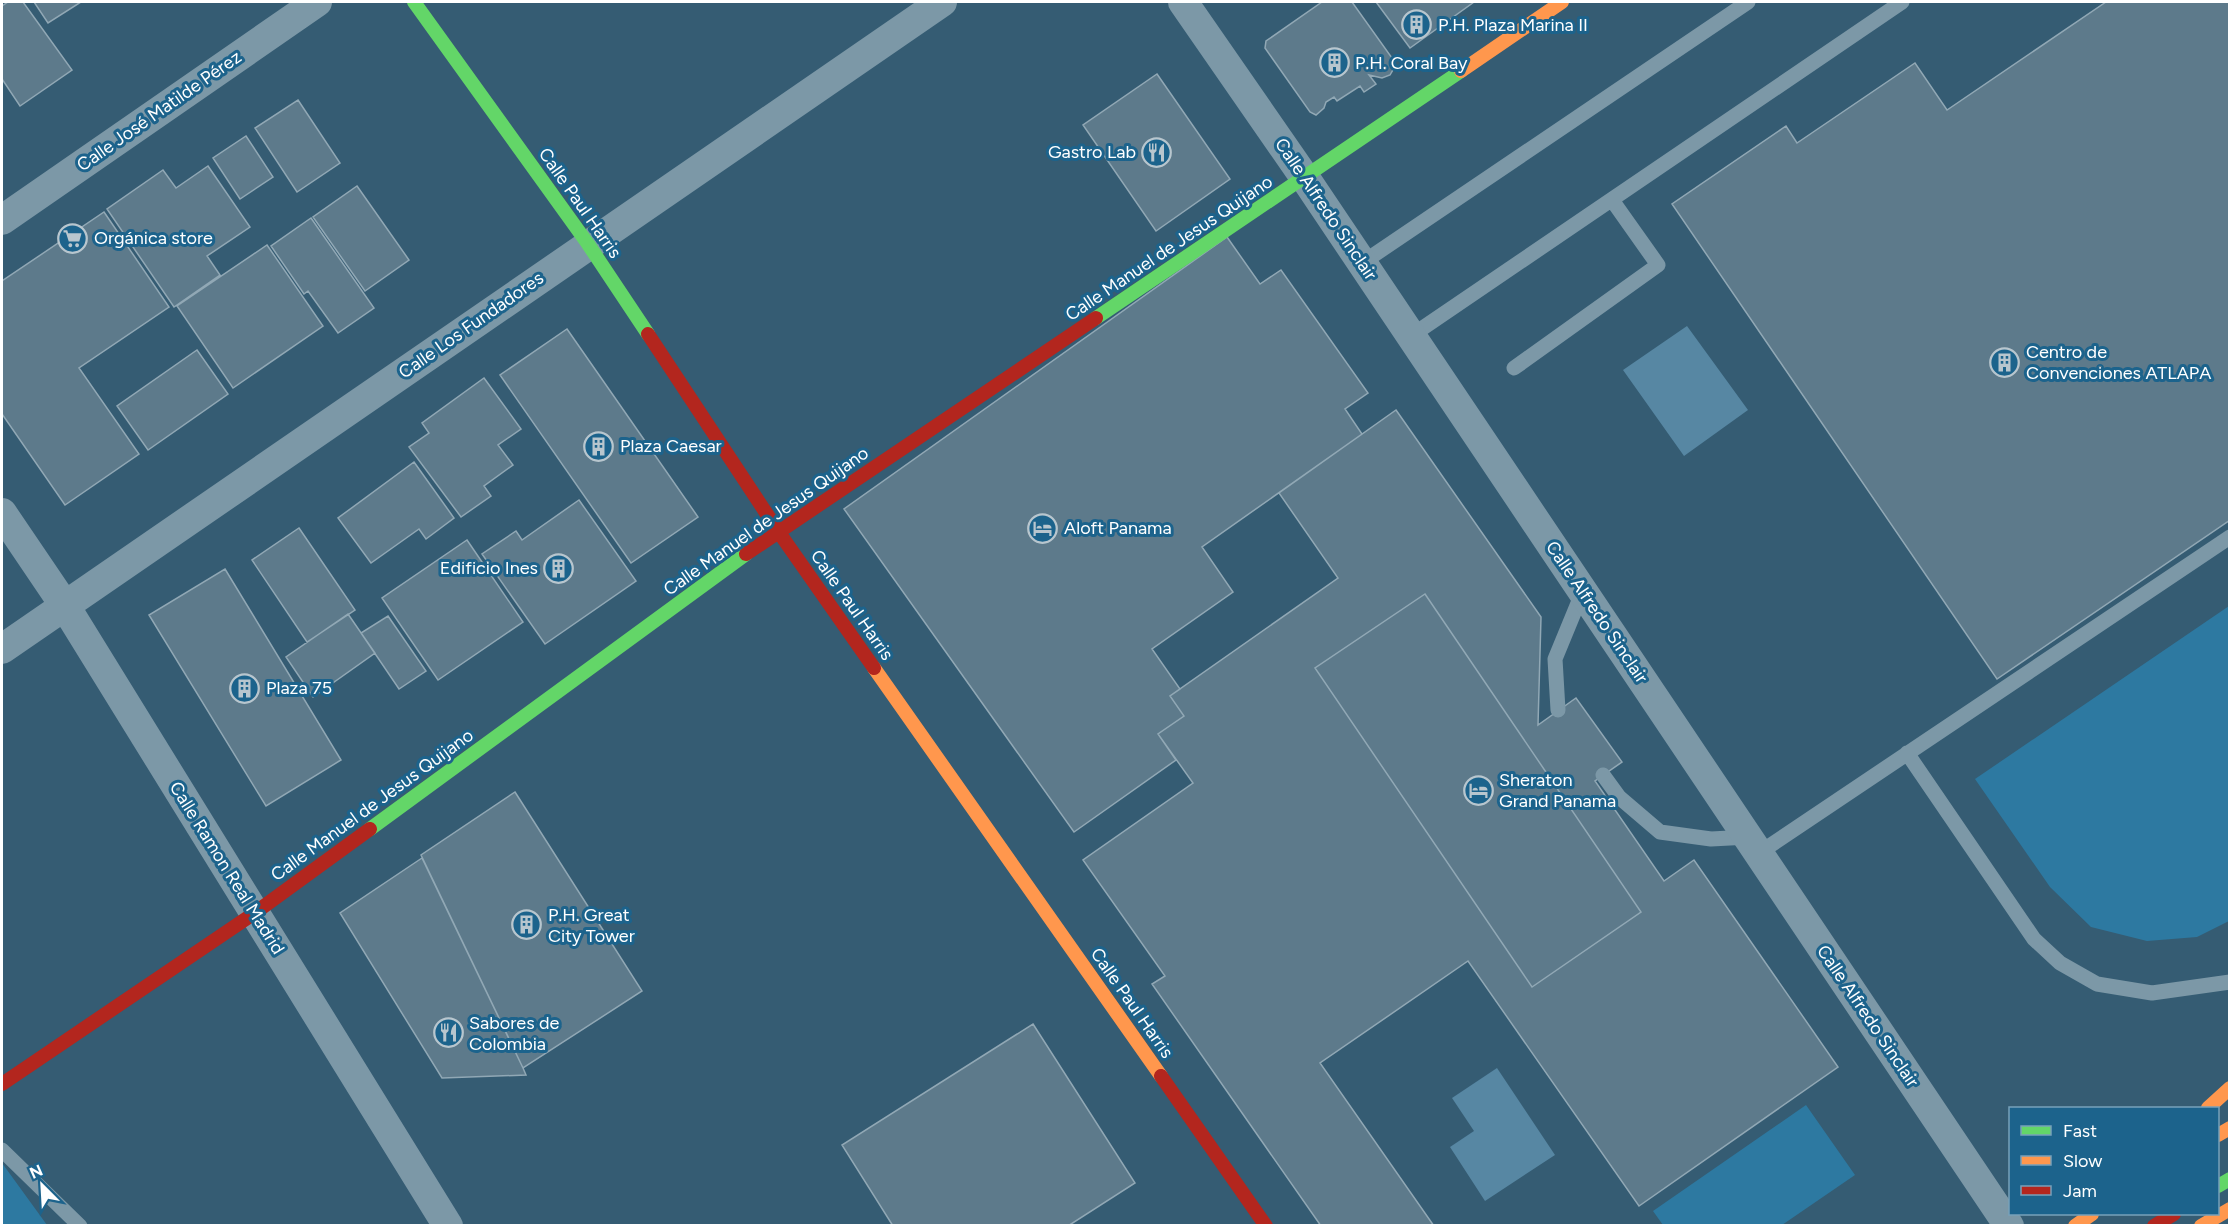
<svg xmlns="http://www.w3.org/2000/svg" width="2231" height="1227" font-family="Figtree,sans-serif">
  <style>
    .green { fill: #2d79a1 }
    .water { fill: #5787a3 }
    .building { fill: #5d7a8b; stroke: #91a8b5; stroke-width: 1.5 }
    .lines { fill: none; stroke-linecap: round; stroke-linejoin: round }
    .lane { stroke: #7c98a7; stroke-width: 15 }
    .street { stroke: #7c98a7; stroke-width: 30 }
    .fast { stroke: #63d668; stroke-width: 14 }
    .slow { stroke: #ff974d; stroke-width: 14 }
    .jam { stroke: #b3261e; stroke-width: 14 }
    .labels { text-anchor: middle; stroke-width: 6; stroke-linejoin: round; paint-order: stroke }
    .poi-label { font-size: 18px; fill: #fff; stroke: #1c638c; text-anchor: start }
    .street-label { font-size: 18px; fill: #fff; stroke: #1c638c }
  </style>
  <rect width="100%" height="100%" fill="#355c73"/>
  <path class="green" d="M 2229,606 L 2229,921 L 2197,937 L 2147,941 L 2091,927 L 2050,887 L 1975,779 Z
    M 1806,1105 L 1855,1175 L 1782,1225 L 1663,1225 L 1653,1211 Z
    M 2,1163 L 47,1225 L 2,1225 Z"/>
  <path class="water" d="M 1687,326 L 1748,410 L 1684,456 L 1623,370 Z
    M 1497,1068 L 1555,1155 L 1485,1201 L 1450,1147 L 1474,1131 L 1452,1098 Z"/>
  <path class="building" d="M 8,2 L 23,2 L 72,70 L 20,106 L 2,79 L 2,6 Z
    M 34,2 L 81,2 L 48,23 Z
    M 1322,2 L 1352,2 L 1392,58 L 1394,68 L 1390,75 L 1382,78 L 1369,75 L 1376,84 L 1364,92 L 1360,86 L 1337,101 L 1334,97 L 1326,102 L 1324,108 L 1316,115 L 1310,112 L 1265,48 L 1266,41 Z
    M 1376,2 L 1474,2 L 1410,48 Z
    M 2106,2 L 2230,2 L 2230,520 L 1997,679 L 1672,204 L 1786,126 L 1797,143 L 1915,63 L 1947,110 Z
    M 1157,74 L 1230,179 L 1156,231 L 1083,125 Z
    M 298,100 L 340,163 L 297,192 L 255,128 Z
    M 246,136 L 273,177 L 240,199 L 213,158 Z
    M 208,166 L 250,227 L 207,256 L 220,275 L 174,307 L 107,209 L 163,170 L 176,188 Z
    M 357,186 L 409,260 L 365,291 L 313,217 Z
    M 104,212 L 169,307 L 79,368 L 139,454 L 65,505 L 2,414 L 2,281 Z
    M 311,218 L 374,308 L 338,333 L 308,291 L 304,294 L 271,246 Z
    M 1227,237 L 1260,284 L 1281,270 L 1368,393 L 1345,409 L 1362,434 L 1202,547 L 1233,592 L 1152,649 L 1180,689 L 1170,696 L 1184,716 L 1158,734 L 1176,760 L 1074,832 L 844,509 Z
    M 267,245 L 323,326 L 233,388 L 177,306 Z
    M 567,329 L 698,517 L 631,563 L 500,375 Z
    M 197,350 L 228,394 L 148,450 L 117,406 Z
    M 484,378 L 521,429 L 498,445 L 513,465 L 484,486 L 491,496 L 461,517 L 409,447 L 429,433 L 422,423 Z
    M 1396,410 L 1541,617 L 1538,725 L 1576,698 L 1622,762 L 1595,781 L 1664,881 L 1694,860 L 1838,1067 L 1639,1206 L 1468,961 L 1320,1063 L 1434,1226 L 1321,1226 L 1152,984 L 1165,976 L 1083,860 L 1193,783 L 1158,734 L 1184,716 L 1170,696 L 1338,578 L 1279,493 Z
    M 414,462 L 454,518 L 426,539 L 419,529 L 371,563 L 338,518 Z
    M 579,500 L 636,581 L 545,644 L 482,554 L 516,531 L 522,540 Z
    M 299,528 L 355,610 L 307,642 L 252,560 Z
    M 467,540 L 523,622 L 438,680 L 382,598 Z
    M 225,569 L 341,760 L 266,806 L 149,615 Z
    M 1425,594 L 1641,912 L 1532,987 L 1315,668 Z
    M 348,614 L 375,653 L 313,697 L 286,657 Z
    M 388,616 L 426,671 L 399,689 L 361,633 Z
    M 515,792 L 642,991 L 523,1068 L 421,855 Z
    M 422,858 L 523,1068 L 526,1075 L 442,1078 L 340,913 Z
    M 1033,1024 L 1135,1183 L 1068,1226 L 893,1226 L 842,1145 Z"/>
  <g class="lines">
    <path class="lane" d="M 1362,263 L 1748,2
      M 1411,336 L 1902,2
      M 1514,368 L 1658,265 L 1612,200
      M 1558,710 L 1555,659 L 1583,591
      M 1907,753 L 2034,939 L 2060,963 L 2097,984 L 2152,993 L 2230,982
      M 1603,775 L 1619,797 L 1660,832 L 1711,839 L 1749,837
      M 1759,853 L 2230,537
      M 2,1150 L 80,1226"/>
    <path class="street" d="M 1183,2 L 1305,178 L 2009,1226
      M 2,220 L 317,2
      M 2,513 L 65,606 L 448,1226
      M 2,649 L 942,2"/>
    <path class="fast" d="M 414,2 L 588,244 L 648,334
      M 1096,318 L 1461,71
      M 370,829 L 746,554
      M 2218,1186 L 2230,1179"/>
    <path class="slow" d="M 1461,71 L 1562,2
      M 874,668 L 1161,1076
      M 2208,1108 L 2230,1088
      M 2218,1135 L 2230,1128
      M 2075,1226 L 2092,1214
      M 2201,1226 L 2230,1209"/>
    <path class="jam" d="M 648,334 L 778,531 L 874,668
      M 746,554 L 1096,318
      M 1161,1076 L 1266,1226
      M 2,1084 L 256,912 L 370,829
      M 2154,1226 L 2174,1214"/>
  </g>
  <defs>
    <symbol id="building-ring" viewBox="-11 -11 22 22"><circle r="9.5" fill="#1c638c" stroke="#b8c6ce" stroke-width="1.5"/><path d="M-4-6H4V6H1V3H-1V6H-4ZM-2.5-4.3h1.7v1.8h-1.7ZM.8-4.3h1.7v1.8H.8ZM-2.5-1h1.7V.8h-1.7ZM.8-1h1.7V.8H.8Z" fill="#b8c6ce"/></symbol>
    <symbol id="restaurant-ring" viewBox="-11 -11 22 22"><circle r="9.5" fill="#1c638c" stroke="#b8c6ce" stroke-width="1.5"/><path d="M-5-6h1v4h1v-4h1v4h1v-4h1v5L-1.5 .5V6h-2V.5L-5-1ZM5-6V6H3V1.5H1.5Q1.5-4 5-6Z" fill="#b8c6ce"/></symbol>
    <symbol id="supermarket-ring" viewBox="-11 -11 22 22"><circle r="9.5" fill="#1c638c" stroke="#b8c6ce" stroke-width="1.5"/><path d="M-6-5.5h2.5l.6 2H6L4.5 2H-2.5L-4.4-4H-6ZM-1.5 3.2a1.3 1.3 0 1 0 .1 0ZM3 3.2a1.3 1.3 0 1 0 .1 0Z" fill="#b8c6ce"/></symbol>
    <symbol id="hotel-ring" viewBox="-11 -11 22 22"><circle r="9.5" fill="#1c638c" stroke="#b8c6ce" stroke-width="1.5"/><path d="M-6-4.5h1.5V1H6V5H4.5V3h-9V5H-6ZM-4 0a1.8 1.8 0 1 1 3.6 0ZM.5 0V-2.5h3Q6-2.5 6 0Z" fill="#b8c6ce"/></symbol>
  </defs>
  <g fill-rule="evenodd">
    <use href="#building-ring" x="1400" y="8" width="33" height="33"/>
    <use href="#building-ring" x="1318" y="46" width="33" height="33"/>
    <use href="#restaurant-ring" x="1140" y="136" width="33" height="33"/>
    <use href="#supermarket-ring" x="56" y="222" width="33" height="33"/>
    <use href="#building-ring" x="1988" y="346" width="33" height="33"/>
    <use href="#building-ring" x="582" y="430" width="33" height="33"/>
    <use href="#hotel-ring" x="1026" y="512" width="33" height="33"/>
    <use href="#building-ring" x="542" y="552" width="33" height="33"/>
    <use href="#building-ring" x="228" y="672" width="33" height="33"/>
    <use href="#hotel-ring" x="1462" y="774" width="33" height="33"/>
    <use href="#building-ring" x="510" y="908" width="33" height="33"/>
    <use href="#restaurant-ring" x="432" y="1016" width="33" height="33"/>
  </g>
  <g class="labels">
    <g class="poi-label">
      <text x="1438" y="31">P.H. Plaza Marina II</text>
      <text x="1355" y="69">P.H. Coral Bay</text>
      <text x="1136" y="158" text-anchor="end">Gastro Lab</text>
      <text x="94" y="244">Orgánica store</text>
      <text x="2026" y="358">Centro de<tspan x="2026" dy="21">Convenciones ATLAPA</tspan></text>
      <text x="620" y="452">Plaza Caesar</text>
      <text x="1064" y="534">Aloft Panama</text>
      <text x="538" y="574" text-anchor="end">Edificio Ines</text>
      <text x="266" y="694">Plaza 75</text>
      <text x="1499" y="786">Sheraton<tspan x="1499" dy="21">Grand Panama</tspan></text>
      <text x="548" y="921">P.H. Great<tspan x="548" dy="21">City Tower</tspan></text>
      <text x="469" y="1029">Sabores de<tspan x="469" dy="21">Colombia</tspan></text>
    </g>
    <g class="street-label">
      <text transform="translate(159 111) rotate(-35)" y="6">Calle José Matilde Pérez</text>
      <text transform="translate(580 203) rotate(55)" y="6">Calle Paul Harris</text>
      <text transform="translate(1326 209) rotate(56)" y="6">Calle Alfredo Sinclair</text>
      <text transform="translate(1169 248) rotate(-34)" y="6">Calle Manuel de Jesus Quijano</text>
      <text transform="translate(471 325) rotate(-35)" y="6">Calle Los Fundadores</text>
      <text transform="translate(766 521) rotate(-35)" y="6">Calle Manuel de Jesus Quijano</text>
      <text transform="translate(852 605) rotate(55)" y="6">Calle Paul Harris</text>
      <text transform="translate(1597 612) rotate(56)" y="6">Calle Alfredo Sinclair</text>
      <text transform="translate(372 805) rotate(-36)" y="6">Calle Manuel de Jesus Quijano</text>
      <text transform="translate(227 868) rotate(58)" y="6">Calle Ramon Real Madrid</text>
      <text transform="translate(1132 1003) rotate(55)" y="6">Calle Paul Harris</text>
      <text transform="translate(1868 1016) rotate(56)" y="6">Calle Alfredo Sinclair</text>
    </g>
  </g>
  <rect width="2231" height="1227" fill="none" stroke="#ffffff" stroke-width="6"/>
  <rect x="2009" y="1107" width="210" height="108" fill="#1c638c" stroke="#77a1ba" stroke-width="1.5"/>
  <rect x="2021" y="1126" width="30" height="9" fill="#63d668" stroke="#77a1ba" stroke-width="1.5"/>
  <text x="2063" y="1137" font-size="18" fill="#ffffff">Fast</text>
  <rect x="2021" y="1156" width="30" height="9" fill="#ff974d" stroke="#77a1ba" stroke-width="1.5"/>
  <text x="2063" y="1167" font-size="18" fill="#ffffff">Slow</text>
  <rect x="2021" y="1186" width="30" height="9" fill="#b3261e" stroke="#77a1ba" stroke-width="1.5"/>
  <text x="2063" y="1197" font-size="18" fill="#ffffff">Jam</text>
  <g transform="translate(42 1185) rotate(336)" stroke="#1c638c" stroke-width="4.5" paint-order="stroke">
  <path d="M0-4.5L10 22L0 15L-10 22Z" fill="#ffffff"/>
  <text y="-9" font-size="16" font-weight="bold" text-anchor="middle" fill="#ffffff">N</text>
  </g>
</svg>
